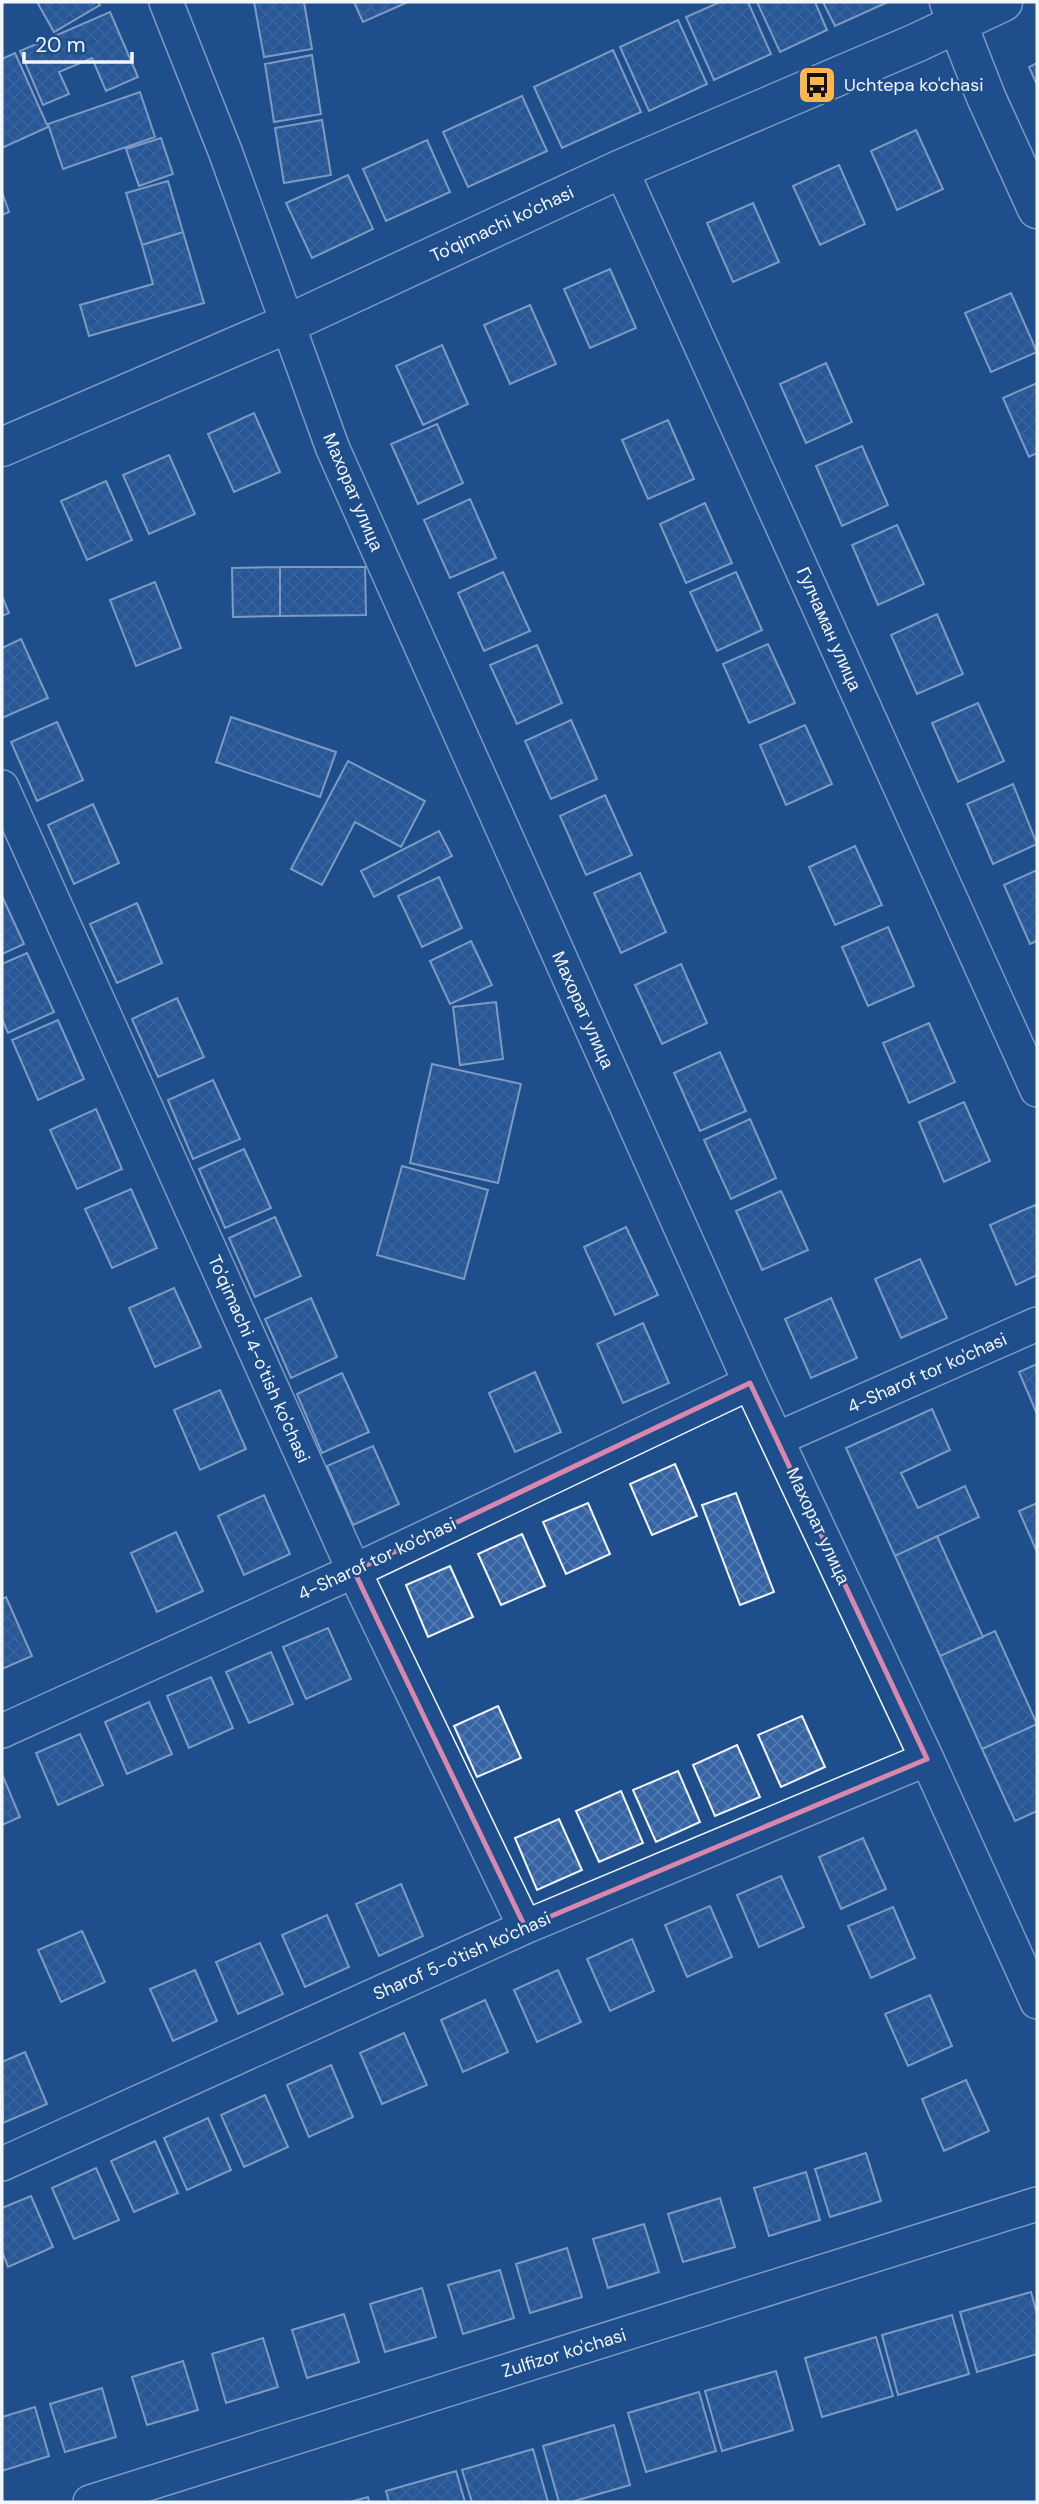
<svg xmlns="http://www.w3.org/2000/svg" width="1039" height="2504" font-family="'DM Sans',sans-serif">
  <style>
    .building { fill: url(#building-cross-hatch); stroke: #f2f6ff; stroke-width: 2 }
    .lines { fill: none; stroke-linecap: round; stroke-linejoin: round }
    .street-casing { stroke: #f2f6ff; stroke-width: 36 }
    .secondary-casing { stroke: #f2f6ff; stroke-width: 41 }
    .street { stroke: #1f4e8c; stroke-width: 33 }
    .secondary { stroke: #1f4e8c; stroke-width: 38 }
    .marked { fill: none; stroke: #da87ad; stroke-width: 5; stroke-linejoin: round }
    .labels { text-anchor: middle; stroke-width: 5; stroke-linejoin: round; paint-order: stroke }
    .poi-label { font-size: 18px; fill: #f2f6ff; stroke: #1f4e8c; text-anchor: start }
    .street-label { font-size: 18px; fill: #f2f6ff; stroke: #1f4e8c }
  </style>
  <defs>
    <pattern id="building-cross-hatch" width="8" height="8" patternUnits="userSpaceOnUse" patternTransform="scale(1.75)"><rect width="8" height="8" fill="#3563a3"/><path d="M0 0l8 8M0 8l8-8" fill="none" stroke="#537ab1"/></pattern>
  </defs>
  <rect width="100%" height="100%" fill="#1f4e8c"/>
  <path class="building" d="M 37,2 L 98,2 L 100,5 L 54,32 Z
    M 254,2 L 304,2 L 312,49 L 264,57 Z
    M 354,2 L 408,2 L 363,22 Z
    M 720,2 L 748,2 L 771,54 L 714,80 L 686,17 Z
    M 757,2 L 815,2 L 827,30 L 780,52 Z
    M 823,2 L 888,2 L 835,26 Z
    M 110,12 L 138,77 L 106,91 L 92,58 L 59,72 L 69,94 L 43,105 L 20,51 Z
    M 678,20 L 707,84 L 649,111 L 620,47 Z
    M 613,50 L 641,112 L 562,148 L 534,87 Z
    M 15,53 L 48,127 L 2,148 L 2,59 Z
    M 312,55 L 321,114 L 274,122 L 265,64 Z
    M 1037,63 L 1037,85 L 1029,67 Z
    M 140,92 L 155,137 L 63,169 L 48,124 Z
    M 522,96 L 547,151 L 468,187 L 443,132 Z
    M 322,120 L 331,175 L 284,183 L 275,128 Z
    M 916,130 L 943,189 L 897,210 L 871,151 Z
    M 161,138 L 173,174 L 139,186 L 126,149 Z
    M 427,140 L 450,192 L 386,221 L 363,169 Z
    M 839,165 L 865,224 L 820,245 L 793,186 Z
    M 348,175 L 373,229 L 312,258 L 286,203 Z
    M 168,181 L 183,232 L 142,245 L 126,193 Z
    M 2,192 L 9,212 L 2,215 Z
    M 753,203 L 779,262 L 733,282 L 707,223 Z
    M 183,232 L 204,303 L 89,336 L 80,305 L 153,284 L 142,245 Z
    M 610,269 L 636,328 L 590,348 L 564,289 Z
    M 1011,293 L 1037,352 L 991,372 L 965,313 Z
    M 530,305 L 556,364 L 510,384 L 484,325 Z
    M 442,345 L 468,404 L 423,425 L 396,366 Z
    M 826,363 L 852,422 L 806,443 L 780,384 Z
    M 1037,383 L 1037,453 L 1029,457 L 1003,398 Z
    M 254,413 L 280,472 L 234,492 L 208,434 Z
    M 668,420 L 694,479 L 648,499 L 622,440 Z
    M 437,424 L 463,483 L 418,504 L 391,444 Z
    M 862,446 L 888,505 L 842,526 L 816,466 Z
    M 169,455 L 195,514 L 149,534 L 123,475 Z
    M 106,481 L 132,540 L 87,560 L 61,501 Z
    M 470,499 L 496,558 L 450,578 L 424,520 Z
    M 705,503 L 732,563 L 686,583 L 660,524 Z
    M 897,525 L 924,584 L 878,605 L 852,545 Z
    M 280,567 L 280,616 L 233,617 L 232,568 Z
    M 280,567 L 365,567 L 366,615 L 280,616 Z
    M 503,572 L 530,631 L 484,651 L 458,593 Z
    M 736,572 L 762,630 L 717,651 L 690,592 Z
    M 155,582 L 181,648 L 136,666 L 110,600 Z
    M 2,596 L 9,613 L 2,616 Z
    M 937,614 L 963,674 L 917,694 L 891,635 Z
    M 21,639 L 48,698 L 2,718 L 2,648 Z
    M 768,644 L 795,703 L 749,723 L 723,664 Z
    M 537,645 L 562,703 L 517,724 L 490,665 Z
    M 978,703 L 1004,761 L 958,782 L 932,723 Z
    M 231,717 L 336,752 L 320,797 L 216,762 Z
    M 571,720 L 597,779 L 551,799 L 525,741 Z
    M 57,722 L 83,780 L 37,801 L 11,742 Z
    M 805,725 L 832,784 L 786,805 L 760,745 Z
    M 348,761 L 425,801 L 401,847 L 355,822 L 322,885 L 291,869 Z
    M 1013,784 L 1037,844 L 993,864 L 967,804 Z
    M 605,795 L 632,855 L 586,875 L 560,816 Z
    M 93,804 L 119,863 L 74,884 L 48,825 Z
    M 439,831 L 452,856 L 374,897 L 361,871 Z
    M 855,846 L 882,905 L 835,925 L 809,867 Z
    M 1037,870 L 1037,941 L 1030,944 L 1004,885 Z
    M 640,873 L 666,932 L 621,953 L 594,893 Z
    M 439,877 L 462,928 L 422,947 L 398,896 Z
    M 2,896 L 24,944 L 2,954 Z
    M 137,903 L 162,963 L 117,983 L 90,924 Z
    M 888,927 L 914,986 L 868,1006 L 842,947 Z
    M 471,941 L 492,985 L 450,1004 L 430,961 Z
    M 27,953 L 54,1012 L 8,1033 L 2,1019 L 2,964 Z
    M 681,964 L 707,1023 L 662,1044 L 635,985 Z
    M 177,998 L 204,1057 L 158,1077 L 132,1019 Z
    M 496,1002 L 503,1059 L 460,1065 L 453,1007 Z
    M 58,1020 L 84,1079 L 38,1100 L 12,1040 Z
    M 929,1023 L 955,1082 L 909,1103 L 883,1043 Z
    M 720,1052 L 746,1111 L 700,1131 L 674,1073 Z
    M 432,1064 L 521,1084 L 498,1183 L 410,1163 Z
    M 213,1080 L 240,1139 L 193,1159 L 168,1100 Z
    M 964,1102 L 990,1161 L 944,1182 L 919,1122 Z
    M 96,1109 L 122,1169 L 77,1189 L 50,1130 Z
    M 750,1119 L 776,1178 L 731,1199 L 704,1140 Z
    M 244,1149 L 271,1208 L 225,1228 L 199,1169 Z
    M 402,1166 L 488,1190 L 464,1279 L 377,1255 Z
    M 131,1189 L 157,1248 L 112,1268 L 85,1209 Z
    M 781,1191 L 808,1250 L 762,1270 L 736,1211 Z
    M 1035,1205 L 1037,1209 L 1037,1275 L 1016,1285 L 990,1225 Z
    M 275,1217 L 301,1276 L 255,1297 L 229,1238 Z
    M 626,1227 L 658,1295 L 615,1315 L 584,1247 Z
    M 920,1259 L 947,1318 L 901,1338 L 875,1279 Z
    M 174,1288 L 201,1347 L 155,1367 L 129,1308 Z
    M 311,1298 L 337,1357 L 291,1378 L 265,1319 Z
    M 831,1298 L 857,1358 L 811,1378 L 785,1319 Z
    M 643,1323 L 669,1383 L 623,1403 L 597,1344 Z
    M 1037,1364 L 1037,1414 L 1019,1372 Z
    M 535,1372 L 561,1432 L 515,1452 L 489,1393 Z
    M 342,1373 L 369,1432 L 322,1453 L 297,1394 Z
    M 220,1390 L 246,1449 L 200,1470 L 174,1410 Z
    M 932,1409 L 950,1450 L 901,1473 L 918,1508 L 965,1486 L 979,1517 L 895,1556 L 846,1448 Z
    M 373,1446 L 399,1504 L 353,1525 L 327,1466 Z
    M 675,1464 L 697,1516 L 652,1535 L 630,1484 Z
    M 736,1493 L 774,1592 L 740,1605 L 702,1505 Z
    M 264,1495 L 290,1554 L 244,1575 L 218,1516 Z
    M 588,1503 L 610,1554 L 566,1574 L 543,1522 Z
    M 1037,1503 L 1037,1552 L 1019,1511 Z
    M 176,1532 L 203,1591 L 157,1612 L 131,1553 Z
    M 522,1534 L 545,1586 L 501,1605 L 478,1554 Z
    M 937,1536 L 983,1637 L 940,1656 L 895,1556 Z
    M 450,1566 L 473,1617 L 428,1637 L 406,1585 Z
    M 6,1597 L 32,1656 L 2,1669 L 2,1599 Z
    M 328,1628 L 351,1679 L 306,1699 L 283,1647 Z
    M 995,1631 L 1037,1724 L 982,1749 L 940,1656 Z
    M 271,1652 L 293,1704 L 249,1723 L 226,1672 Z
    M 211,1677 L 233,1728 L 189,1748 L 167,1696 Z
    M 149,1702 L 172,1754 L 127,1774 L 105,1722 Z
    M 498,1706 L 521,1758 L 477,1777 L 454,1726 Z
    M 802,1716 L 825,1767 L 781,1787 L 758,1735 Z
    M 1037,1724 L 1037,1811 L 1015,1821 L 982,1749 Z
    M 80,1734 L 103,1785 L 58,1805 L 36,1753 Z
    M 737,1745 L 760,1797 L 715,1816 L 693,1765 Z
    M 678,1771 L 700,1822 L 656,1842 L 633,1790 Z
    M 2,1774 L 20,1817 L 2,1825 Z
    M 621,1791 L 643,1843 L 599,1862 L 576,1811 Z
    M 559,1819 L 582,1870 L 537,1890 L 515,1838 Z
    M 863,1838 L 886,1889 L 841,1909 L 819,1857 Z
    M 781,1876 L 804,1927 L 759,1947 L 737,1895 Z
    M 401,1884 L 423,1936 L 379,1956 L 356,1904 Z
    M 710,1906 L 732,1957 L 687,1977 L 665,1925 Z
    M 893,1907 L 915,1958 L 871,1978 L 848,1926 Z
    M 327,1915 L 349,1967 L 305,1987 L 282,1935 Z
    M 82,1931 L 105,1982 L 61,2002 L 38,1950 Z
    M 632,1939 L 654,1991 L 610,2011 L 587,1959 Z
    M 260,1943 L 283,1994 L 238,2014 L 216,1962 Z
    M 195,1970 L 217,2021 L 173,2041 L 150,1989 Z
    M 558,1970 L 581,2022 L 537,2042 L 514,1990 Z
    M 930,1995 L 952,2046 L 908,2066 L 885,2014 Z
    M 485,2000 L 508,2052 L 463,2072 L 441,2020 Z
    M 404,2033 L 427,2085 L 382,2104 L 360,2053 Z
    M 25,2052 L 47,2104 L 3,2123 L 2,2062 Z
    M 331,2065 L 353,2117 L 309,2137 L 287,2085 Z
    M 966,2080 L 989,2131 L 944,2151 L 922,2099 Z
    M 265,2095 L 288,2147 L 244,2167 L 221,2115 Z
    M 208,2118 L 231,2170 L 187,2190 L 164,2138 Z
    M 155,2141 L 178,2193 L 134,2212 L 111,2161 Z
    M 866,2153 L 881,2201 L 830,2217 L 815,2169 Z
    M 96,2168 L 119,2220 L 74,2239 L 52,2188 Z
    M 806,2172 L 820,2220 L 769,2236 L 754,2188 Z
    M 31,2196 L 53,2247 L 8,2267 L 2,2251 L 2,2208 Z
    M 720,2198 L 735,2247 L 683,2262 L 668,2214 Z
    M 644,2224 L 659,2272 L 608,2288 L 593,2239 Z
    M 567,2248 L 582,2297 L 530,2313 L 516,2264 Z
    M 500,2270 L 514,2318 L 463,2334 L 448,2285 Z
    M 422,2288 L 436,2337 L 385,2352 L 370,2304 Z
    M 1031,2292 L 1037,2314 L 1037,2354 L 977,2372 L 960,2312 Z
    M 344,2314 L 359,2362 L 307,2378 L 292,2330 Z
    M 952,2315 L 969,2374 L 898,2395 L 882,2335 Z
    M 876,2337 L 893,2396 L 822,2417 L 805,2358 Z
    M 263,2338 L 278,2387 L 226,2403 L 212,2354 Z
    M 183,2361 L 198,2410 L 147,2425 L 132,2377 Z
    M 776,2371 L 793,2430 L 722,2451 L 705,2391 Z
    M 102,2388 L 116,2437 L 65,2452 L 50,2404 Z
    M 699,2392 L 716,2451 L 646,2472 L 628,2413 Z
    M 35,2407 L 49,2456 L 2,2471 L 2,2417 Z
    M 614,2425 L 630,2485 L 571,2502 L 559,2502 L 543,2446 Z
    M 533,2449 L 548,2502 L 472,2502 L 462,2470 Z
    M 456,2471 L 465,2502 L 389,2502 L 386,2491 Z
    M 368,2497 L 369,2502 L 350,2502 Z"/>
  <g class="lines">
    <defs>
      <path id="street" d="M 166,2 L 225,151 L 333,449 L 750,1383 L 927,1759 L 1037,2002
        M 621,169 L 1037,1090
        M 2,787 L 354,1571 L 525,1927
        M 777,1439 L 1037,1324
        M 2,1731 L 354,1571 L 750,1383
        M 2,2164 L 525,1927 L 927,1759
        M 90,2502 L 1037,2204"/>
      <path id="secondary" d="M 949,2 L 986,97 L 1037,209
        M 2,447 L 287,324 L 621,169 L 916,43 L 1003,2"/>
    </defs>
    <use href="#street" class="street-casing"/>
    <use href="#secondary" class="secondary-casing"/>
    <use href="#street" class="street"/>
    <use href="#secondary" class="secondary"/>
  </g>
  <path d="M0 0H1039V2504H0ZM 750,1383 L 927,1759 L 525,1927 L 354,1571 Z" fill="#1f4e8c" fill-opacity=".55" fill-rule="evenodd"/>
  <path class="marked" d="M 750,1383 L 927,1759 L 525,1927 L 354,1571 Z"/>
  <defs>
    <symbol id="bus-square" viewBox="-11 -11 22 22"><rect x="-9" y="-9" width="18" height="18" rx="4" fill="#ffb74d" stroke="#1f4e8c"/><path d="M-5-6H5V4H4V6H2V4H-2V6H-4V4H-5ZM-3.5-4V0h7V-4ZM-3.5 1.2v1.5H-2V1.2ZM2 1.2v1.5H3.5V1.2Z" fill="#111"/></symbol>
  </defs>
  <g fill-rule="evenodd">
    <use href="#bus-square" x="795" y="63" width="44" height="44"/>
  </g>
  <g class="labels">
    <g class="poi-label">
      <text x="844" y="91">Uchtepa ko'chasi</text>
    </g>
    <g class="street-label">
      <text transform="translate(502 224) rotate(-25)" y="6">To'qimachi ko'chasi</text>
      <text transform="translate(353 492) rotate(67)" y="6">Махорат улица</text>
      <text transform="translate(829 629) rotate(66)" y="6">Гулчаман улица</text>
      <text transform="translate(583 1010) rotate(66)" y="6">Махорат улица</text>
      <text transform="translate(259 1359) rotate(66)" y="6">To'qimachi 4-o'tish ko'chasi</text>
      <text transform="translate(927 1373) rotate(-24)" y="6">4-Sharof tor ko'chasi</text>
      <text transform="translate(818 1526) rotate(65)" y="6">Махорат улица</text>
      <text transform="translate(377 1559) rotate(-25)" y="6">4-Sharof tor ko'chasi</text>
      <text transform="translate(462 1956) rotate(-24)" y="6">Sharof 5-o'tish ko'chasi</text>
      <text transform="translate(564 2353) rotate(-17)" y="6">Zulfizor ko'chasi</text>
    </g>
  </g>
  <rect width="1039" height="2504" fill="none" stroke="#f2f6ff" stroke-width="7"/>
  <path d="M24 52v10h108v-10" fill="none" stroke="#f2f6ff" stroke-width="3.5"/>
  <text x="35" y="52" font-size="21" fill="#f2f6ff" stroke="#1f4e8c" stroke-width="5" paint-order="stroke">20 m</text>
</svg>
